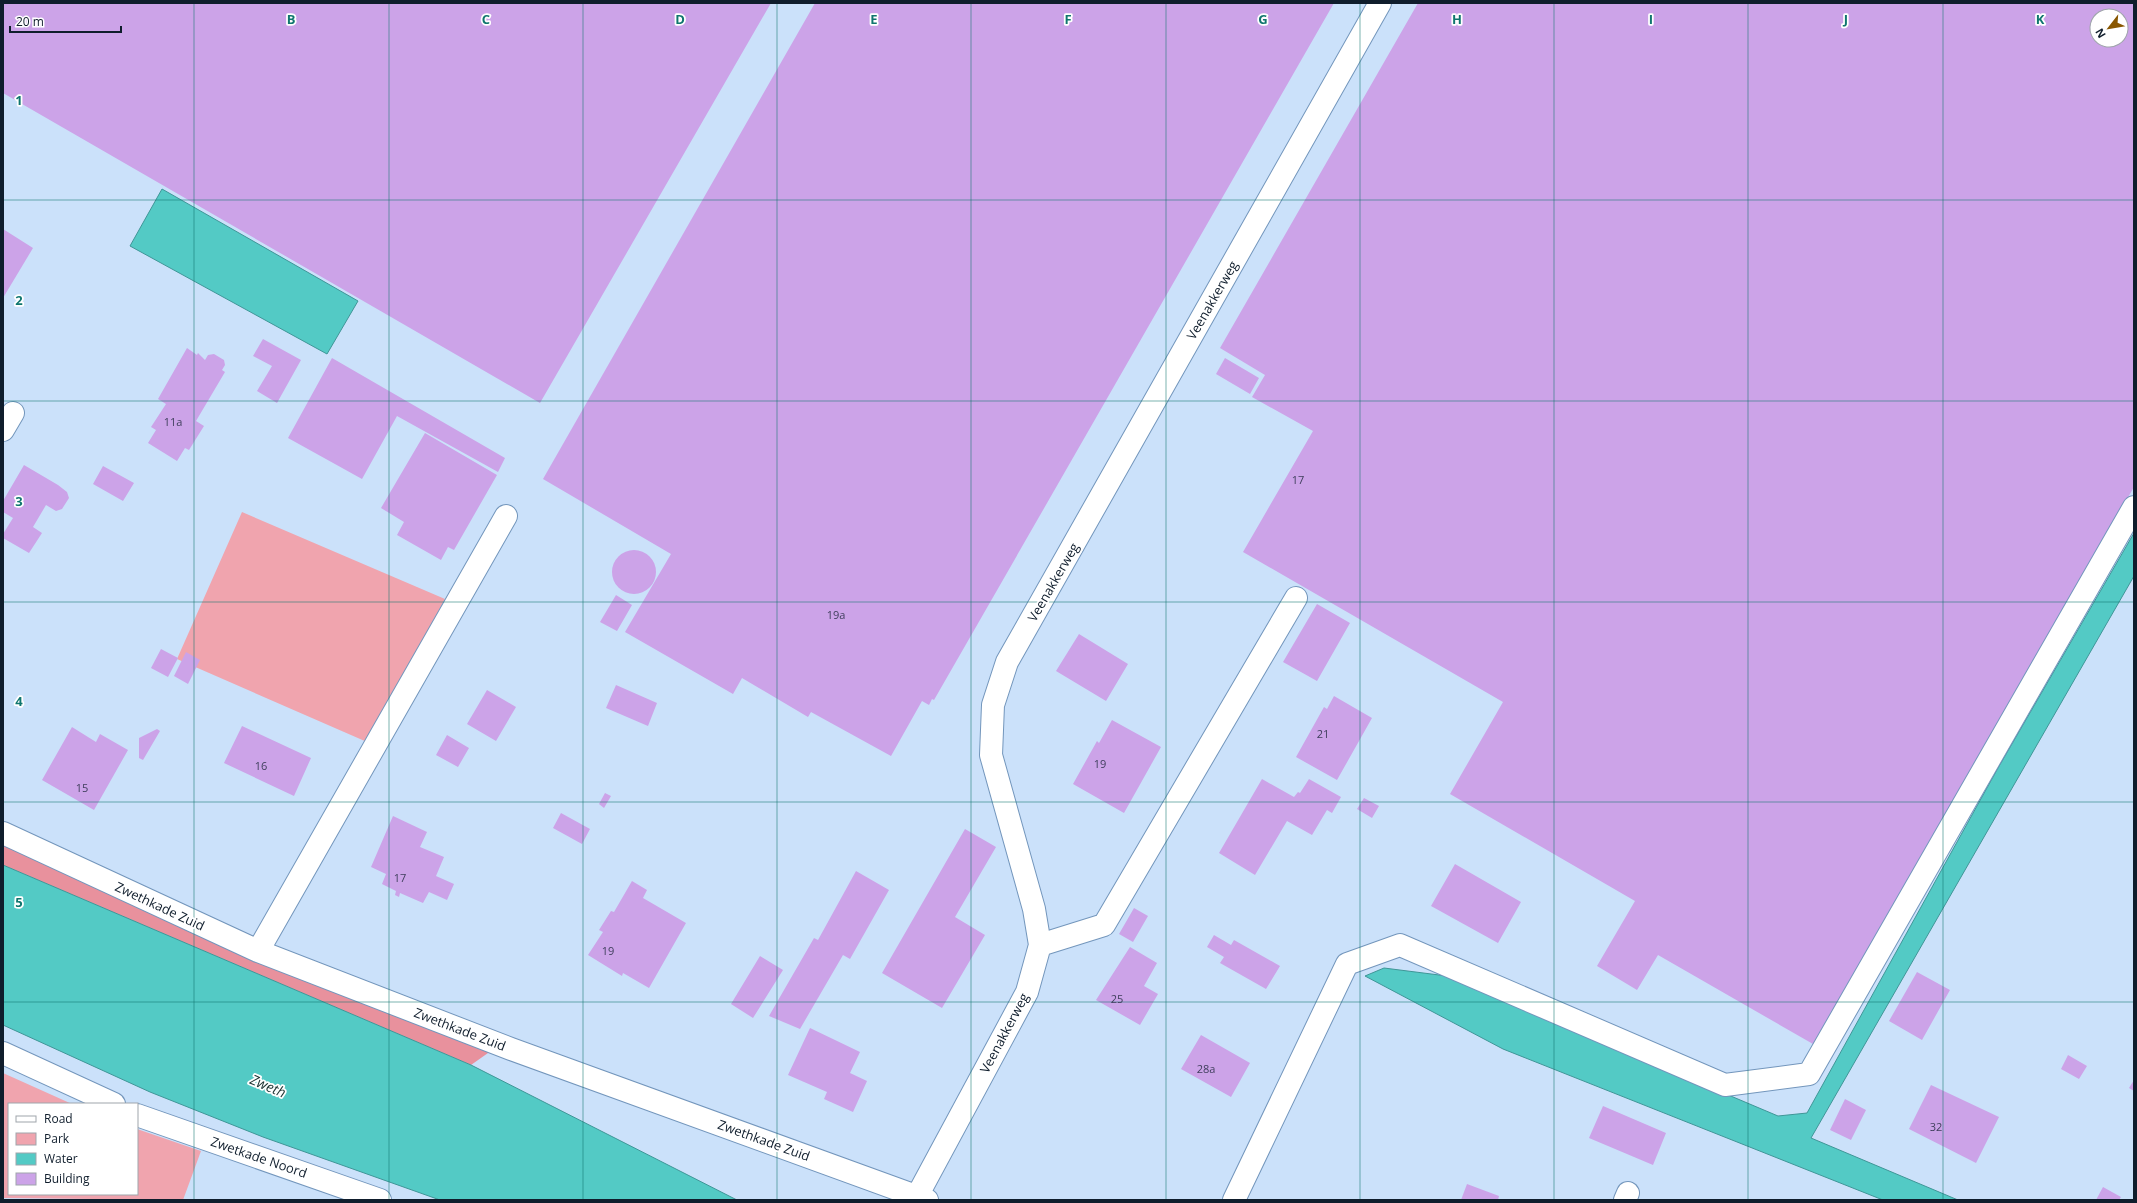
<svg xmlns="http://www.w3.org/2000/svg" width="2137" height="1203" font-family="'Open Sans',sans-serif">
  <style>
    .green { fill: #f0a4ae }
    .forest { fill: #e8919d }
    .water { fill: #53cac5; stroke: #3f9697 }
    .building { fill: #cca3e8; fill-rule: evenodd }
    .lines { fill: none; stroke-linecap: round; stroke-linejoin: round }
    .minor-casing { stroke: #7396bc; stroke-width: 24 }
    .minor { stroke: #fff; stroke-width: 22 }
    .grid { fill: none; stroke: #0f766e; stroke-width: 1; stroke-opacity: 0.55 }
    .labels { text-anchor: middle; stroke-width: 3.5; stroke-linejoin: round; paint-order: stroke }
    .number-label { font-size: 11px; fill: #3e3e5b }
    .street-label { font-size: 13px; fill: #0f1d2c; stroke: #fff }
    .water-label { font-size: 14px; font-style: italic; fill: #1c3130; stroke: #fff }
    .grid-label { font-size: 13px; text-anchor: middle; font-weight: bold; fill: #0f766e; stroke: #fff; stroke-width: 3.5; stroke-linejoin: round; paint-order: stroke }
  </style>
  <rect width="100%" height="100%" fill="#cbe1fa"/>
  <path class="green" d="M 242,512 L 445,599 L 367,742 L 177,659 Z
    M 3,1073 L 72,1104 L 9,1104 L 9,1194 L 137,1194 L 137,1129 L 201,1151 L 183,1200 L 3,1198 Z"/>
  <path class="forest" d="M 3,824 L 345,977 L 505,1041 L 471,1065 L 3,865 Z"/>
  <path class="water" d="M 162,189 L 358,301 L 327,354 L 130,246 Z
    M 2134,533 L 2134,576 L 1811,1138 L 1958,1200 L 1883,1200 L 1503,1049 L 1365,976 L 1384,968 L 1447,976 L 1778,1116 L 1807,1113 L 1998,768 Z
    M 3,865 L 471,1065 L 737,1200 L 440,1200 L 263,1137 L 150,1092 L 3,1025 Z"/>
  <path class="building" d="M 3,3 L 771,3 L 540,403 L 3,93 Z
    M 815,3 L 1334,3 L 934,700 L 932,699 L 929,705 L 922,701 L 891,756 L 811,712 L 808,717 L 742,678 L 733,694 L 625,632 L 671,554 L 543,479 Z
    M 1418,3 L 2134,3 L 2134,487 L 1813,1044 L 1658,955 L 1637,990 L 1597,966 L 1635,901 L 1450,794 L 1503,702 L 1243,552 L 1313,431 L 1252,397 L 1265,375 L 1220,348 ZM 2097,16 L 2121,16 L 2121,40 L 2097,40 Z
    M 3,229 L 33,248 L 3,298 Z
    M 263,339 L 301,360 L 277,403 L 257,391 L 272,366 L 253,356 Z
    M 187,348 L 197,355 L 198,353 L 205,360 L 208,355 L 214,354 L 224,360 L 225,365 L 222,370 L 225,372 L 196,421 L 204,426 L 189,450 L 185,448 L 177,461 L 148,443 L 156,430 L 151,427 L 166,404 L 158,399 Z
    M 332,358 L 505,458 L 498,472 L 397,416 L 362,479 L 288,438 Z
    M 1225,358 L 1259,378 L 1250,394 L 1216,374 Z
    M 425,433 L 497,475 L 454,550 L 448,547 L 441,560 L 397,535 L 404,522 L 381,508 Z
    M 24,465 L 58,485 L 67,492 L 69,498 L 62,509 L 56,511 L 46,505 L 33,527 L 42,533 L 29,553 L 3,538 L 3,534 L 13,518 L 3,512 L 3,501 Z
    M 103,466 L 134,483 L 123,501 L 93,484 Z
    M612 572a22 22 0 1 1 44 0a22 22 0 1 1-44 0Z
    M 616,595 L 632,605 L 617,631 L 600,622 Z
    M 1317,604 L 1350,623 L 1317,681 L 1283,662 Z
    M 1079,634 L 1128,664 L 1106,701 L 1056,671 Z
    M 161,649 L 178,658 L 168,677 L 151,668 Z
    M 186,652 L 200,660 L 188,684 L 174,676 Z
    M 616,685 L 657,703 L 648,726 L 606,708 Z
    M 487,690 L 516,707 L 496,741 L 467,724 Z
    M 1334,696 L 1372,718 L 1337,780 L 1296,757 L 1324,707 L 1327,709 Z
    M 1112,720 L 1161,747 L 1124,813 L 1073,784 L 1097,741 L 1099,743 Z
    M 242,726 L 311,758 L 294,796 L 224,763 Z
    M 72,727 L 96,742 L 100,734 L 128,750 L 94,810 L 42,780 Z
    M 157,729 L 160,731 L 143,760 L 139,758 L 139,738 Z
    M 447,735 L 469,748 L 458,767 L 436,755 Z
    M 1262,779 L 1294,797 L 1298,792 L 1300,793 L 1309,779 L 1341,797 L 1332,813 L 1327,810 L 1312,835 L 1287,821 L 1255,875 L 1219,853 Z
    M 605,793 L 611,796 L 604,808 L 599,804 Z
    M 1364,798 L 1379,806 L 1372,818 L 1357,809 Z
    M 561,813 L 590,829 L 582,844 L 553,828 Z
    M 393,816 L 427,832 L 420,847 L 444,857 L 436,876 L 454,884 L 447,900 L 429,892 L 423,903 L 400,893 L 399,897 L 395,895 L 396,891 L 382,884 L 386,874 L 371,867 Z
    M 965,829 L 996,847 L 955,917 L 985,935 L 942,1008 L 882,973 Z
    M 1455,864 L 1521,902 L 1498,943 L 1431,906 Z
    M 856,871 L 889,890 L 850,959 L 843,955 L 800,1029 L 769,1016 L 814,938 L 818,940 Z
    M 632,881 L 647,890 L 643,898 L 686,923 L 649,988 L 623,973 L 622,976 L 588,955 L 603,932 L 599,930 L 611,911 L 614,912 Z
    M 1134,908 L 1148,916 L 1133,942 L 1119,934 Z
    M 1214,935 L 1231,945 L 1234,940 L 1280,966 L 1266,989 L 1220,963 L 1224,957 L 1207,947 Z
    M 1130,947 L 1157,963 L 1144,986 L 1158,994 L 1140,1025 L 1096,1000 Z
    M 760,956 L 783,970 L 753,1018 L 731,1004 Z
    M 1917,972 L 1950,990 L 1922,1040 L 1889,1021 Z
    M 810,1028 L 860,1052 L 850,1073 L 867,1081 L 853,1112 L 824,1099 L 827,1092 L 788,1075 Z
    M 1201,1035 L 1250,1063 L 1231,1097 L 1181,1069 Z
    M 2068,1055 L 2087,1066 L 2079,1079 L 2061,1069 Z
    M 2134,1080 L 2134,1091 L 2129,1088 Z
    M 1931,1085 L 1999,1117 L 1976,1163 L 1909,1129 Z
    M 1845,1099 L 1866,1110 L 1851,1140 L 1830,1130 Z
    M 1603,1106 L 1666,1133 L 1653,1165 L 1589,1138 Z
    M 1467,1184 L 1499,1196 L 1498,1200 L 1461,1200 Z
    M 2103,1187 L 2121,1197 L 2119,1200 L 2096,1200 Z"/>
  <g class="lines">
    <defs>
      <path id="minor" d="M 3,430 L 13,413
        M 3,833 L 258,951 L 511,1049 L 927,1200
        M 1040,945 L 1104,925 L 1296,598
        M 258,951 L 506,516
        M 3,1053 L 114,1104
        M 137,1115 L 380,1200
        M 915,1200 L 1027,992 L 1040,945 L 1034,909 L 991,755 L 993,705 L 1007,662 L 1380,3
        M 1234,1200 L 1347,964 L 1400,945 L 1725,1085 L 1809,1074 L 2134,507
        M 1625,1200 L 1628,1193"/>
    </defs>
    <use href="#minor" class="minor-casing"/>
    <use href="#minor" class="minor"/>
  </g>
  <path class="grid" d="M 194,3 L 194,1200M 389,3 L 389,1200M 583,3 L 583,1200M 777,3 L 777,1200M 971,3 L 971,1200M 1166,3 L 1166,1200M 1360,3 L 1360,1200M 1554,3 L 1554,1200M 1748,3 L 1748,1200M 1943,3 L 1943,1200M 3,200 L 2134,200M 3,401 L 2134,401M 3,602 L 2134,602M 3,802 L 2134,802M 3,1002 L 2134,1002"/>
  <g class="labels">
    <g class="number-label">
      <text x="173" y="426">11a</text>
      <text x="1298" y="484">17</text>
      <text x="836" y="619">19a</text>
      <text x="1323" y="738">21</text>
      <text x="1100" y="768">19</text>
      <text x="261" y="770">16</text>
      <text x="82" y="792">15</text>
      <text x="400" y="882">17</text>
      <text x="608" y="955">19</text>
      <text x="1117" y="1003">25</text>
      <text x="1206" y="1073">28a</text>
      <text x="1936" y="1131">32</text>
    </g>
    <g class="street-label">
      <text transform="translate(1212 300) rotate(-60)" y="5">Veenakkerweg</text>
      <text transform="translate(1053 582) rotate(-60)" y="5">Veenakkerweg</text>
      <text transform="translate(160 906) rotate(25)" y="5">Zwethkade Zuid</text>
      <text transform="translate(460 1029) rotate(21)" y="5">Zwethkade Zuid</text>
      <text transform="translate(1004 1033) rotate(-62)" y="5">Veenakkerweg</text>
      <text transform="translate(764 1140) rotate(20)" y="5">Zwethkade Zuid</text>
      <text transform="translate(259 1157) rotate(19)" y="5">Zwetkade Noord</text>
    </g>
    <g class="water-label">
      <text transform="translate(268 1086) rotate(23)" y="5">Zweth</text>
    </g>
  </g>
  <g class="grid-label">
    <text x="291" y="24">B</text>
    <text x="486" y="24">C</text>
    <text x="680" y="24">D</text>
    <text x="874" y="24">E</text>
    <text x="1068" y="24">F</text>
    <text x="1263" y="24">G</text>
    <text x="1457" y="24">H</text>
    <text x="1651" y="24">I</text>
    <text x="1846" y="24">J</text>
    <text x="2040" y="24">K</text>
    <text x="19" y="105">1</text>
    <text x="19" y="305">2</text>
    <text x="19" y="506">3</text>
    <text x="19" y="706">4</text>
    <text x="19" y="907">5</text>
  </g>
  <rect width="2137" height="1203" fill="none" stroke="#0f1d2c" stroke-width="8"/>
  <rect x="8" y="1103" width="130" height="92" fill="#ffffff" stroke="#9fa5ab"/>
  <rect x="16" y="1116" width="20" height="6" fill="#ffffff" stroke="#9fa5ab"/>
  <text x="44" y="1123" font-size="12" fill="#0f1d2c">Road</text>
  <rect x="16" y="1133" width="20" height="12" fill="#f0a4ae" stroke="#9fa5ab"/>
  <text x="44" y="1143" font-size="12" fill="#0f1d2c">Park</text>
  <rect x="16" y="1153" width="20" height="12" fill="#53cac5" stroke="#9fa5ab"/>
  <text x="44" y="1163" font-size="12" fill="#0f1d2c">Water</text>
  <rect x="16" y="1173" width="20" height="12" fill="#cca3e8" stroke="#9fa5ab"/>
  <text x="44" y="1183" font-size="12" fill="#0f1d2c">Building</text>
  <g transform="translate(2109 28) rotate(239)"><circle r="19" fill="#ffffff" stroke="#9fa5ab"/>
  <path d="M0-3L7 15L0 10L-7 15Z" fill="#895700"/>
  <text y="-6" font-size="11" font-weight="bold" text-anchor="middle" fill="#0f1d2c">N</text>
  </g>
  <path d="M10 26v6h111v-6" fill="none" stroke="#0f1d2c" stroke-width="2"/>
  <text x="16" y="26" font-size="12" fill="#0f1d2c" stroke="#ffffff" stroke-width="3" paint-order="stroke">20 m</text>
</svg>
